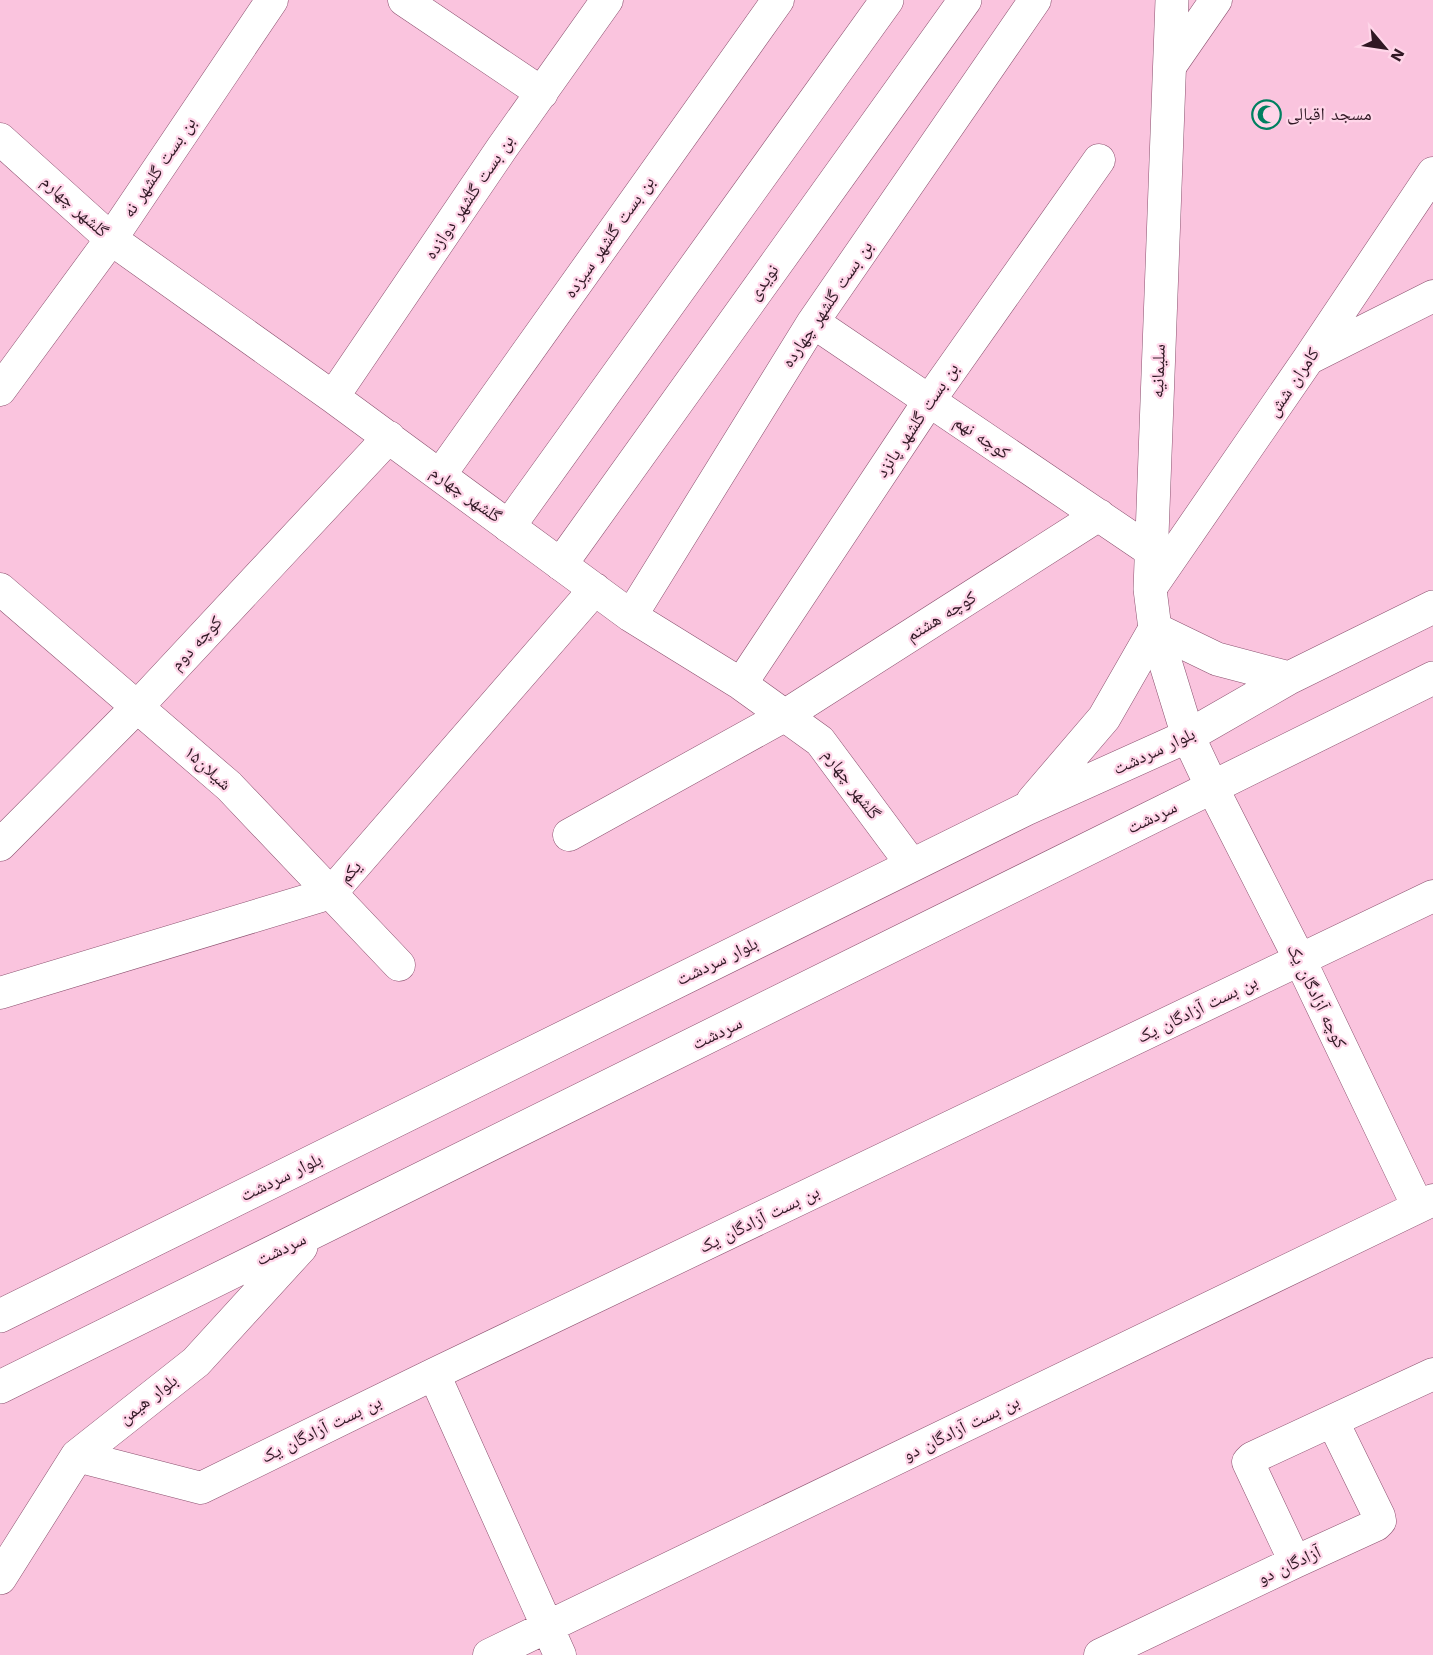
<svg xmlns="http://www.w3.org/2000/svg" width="1433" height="1655" font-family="'Work Sans','Noto Naskh Arabic',sans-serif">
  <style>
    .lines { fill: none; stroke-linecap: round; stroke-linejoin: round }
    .street-casing { stroke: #8b516f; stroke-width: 33 }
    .secondary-casing { stroke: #8b516f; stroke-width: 34 }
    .primary-casing { stroke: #8b516f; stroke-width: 34 }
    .street { stroke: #fff; stroke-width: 32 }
    .secondary { stroke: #fff; stroke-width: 33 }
    .primary { stroke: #fff; stroke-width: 33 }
    .labels { text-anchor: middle; stroke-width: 4.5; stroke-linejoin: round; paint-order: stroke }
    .poi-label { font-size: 18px; fill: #301824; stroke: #ffd6e9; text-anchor: start }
    .street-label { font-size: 18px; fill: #301824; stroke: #ffd6e9 }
  </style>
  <rect width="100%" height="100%" fill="#fac4de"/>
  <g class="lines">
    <defs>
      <path id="street" d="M 404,0 L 542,93
        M 1171,65 L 1216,0
        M 0,139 L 111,239 L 333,397 L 631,616 L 741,684 L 820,741 L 912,865
        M 813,322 L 1151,551
        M 1310,358 L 1433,296
        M 0,390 L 111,239 L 272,0
        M 333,397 L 502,148 L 607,0
        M 440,475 L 778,0
        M 0,589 L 229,786 L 399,965
        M 1150,589 L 1309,358 L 1433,173
        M 631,616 L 813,322 L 1035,0
        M 741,684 L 929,401 L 1099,160
        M 1212,787 L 1300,960 L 1418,1207
        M 569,835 L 784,716 L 1099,515
        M 0,845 L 138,706 L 389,437
        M 0,993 L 331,893 L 595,589
        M 434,1374 L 560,1655
        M 77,1456 L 201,1488 L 434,1374 L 1433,896
        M 1295,1562 L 1248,1462 L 1252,1458 L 1433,1374
        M 489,1655 L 1433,1200
        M 1100,1655 L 1295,1562 L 1376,1525 L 1380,1521 L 1379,1516 L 1333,1422"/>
      <path id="secondary" d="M 1172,0 L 1150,589 L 1155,629 L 1188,736
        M 509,526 L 887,0
        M 561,564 L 965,0"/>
      <path id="primary" d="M 1188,736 L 1212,787
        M 1033,801 L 1104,718 L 1155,629 L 1217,659 L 1289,678
        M 0,1316 L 1026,809 L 1188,736 L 1289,678 L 1433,607
        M 0,1387 L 1433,678
        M 0,1578 L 77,1456 L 196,1362 L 301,1247"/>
    </defs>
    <use href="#street" class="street-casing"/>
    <use href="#secondary" class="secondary-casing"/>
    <use href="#primary" class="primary-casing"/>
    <use href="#street" class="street"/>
    <use href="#secondary" class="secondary"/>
    <use href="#primary" class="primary"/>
  </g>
  <defs>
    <symbol id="mosque-ring" viewBox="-11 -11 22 22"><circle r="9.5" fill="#ffd6e9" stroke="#008060" stroke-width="1.5"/><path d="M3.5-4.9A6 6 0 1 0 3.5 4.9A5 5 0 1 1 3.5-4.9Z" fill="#008060"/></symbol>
  </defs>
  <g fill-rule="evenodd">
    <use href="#mosque-ring" x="1250" y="98" width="33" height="33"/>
  </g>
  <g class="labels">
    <g class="poi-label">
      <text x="1287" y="120">مسجد اقبالی</text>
    </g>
    <g class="street-label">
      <text transform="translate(159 167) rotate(-56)" y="6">بن بست گلشهر نه</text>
      <text transform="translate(469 197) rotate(-56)" y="6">بن بست گلشهر دوازده</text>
      <text transform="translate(75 206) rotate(42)" y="6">گلشهر چهارم</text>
      <text transform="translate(609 237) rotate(-55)" y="6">بن بست گلشهر سیزده</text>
      <text transform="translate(763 282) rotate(-54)" y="6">نویدی</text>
      <text transform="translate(827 304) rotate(-56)" y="6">بن بست گلشهر چهارده</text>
      <text transform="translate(1158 371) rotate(-88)" y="6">سلیمانیه</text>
      <text transform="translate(1293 382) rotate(-56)" y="6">کامران شش</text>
      <text transform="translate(917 420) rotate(-56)" y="6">بن بست گلشهر پانزد</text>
      <text transform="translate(982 437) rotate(34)" y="6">کوچه نهم</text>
      <text transform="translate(466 494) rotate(36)" y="6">گلشهر چهارم</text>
      <text transform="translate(941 616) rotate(-32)" y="6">کوچه هشتم</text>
      <text transform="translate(196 643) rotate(-47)" y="6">کوچه دوم</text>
      <text transform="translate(1154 751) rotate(-25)" y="6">بلوار سردشت</text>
      <text transform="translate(208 768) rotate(42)" y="6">شیلان۱۵</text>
      <text transform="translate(852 784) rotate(53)" y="6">گلشهر چهارم</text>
      <text transform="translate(1152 817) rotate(-26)" y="6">سردشت</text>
      <text transform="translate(350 872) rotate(-49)" y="6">یکم</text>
      <text transform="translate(717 961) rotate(-26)" y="6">بلوار سردشت</text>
      <text transform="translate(1317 996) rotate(64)" y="6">کوچه آزادگان یک</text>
      <text transform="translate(1197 1009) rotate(-26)" y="6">بن بست آزادگان یک</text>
      <text transform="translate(717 1033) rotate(-26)" y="6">سردشت</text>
      <text transform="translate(281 1177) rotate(-26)" y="6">بلوار سردشت</text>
      <text transform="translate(759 1219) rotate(-26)" y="6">بن بست آزادگان یک</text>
      <text transform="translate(281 1249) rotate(-26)" y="6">سردشت</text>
      <text transform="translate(148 1399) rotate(-38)" y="6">بلوار هیمن</text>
      <text transform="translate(961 1428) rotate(-26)" y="6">بن بست آزادگان دو</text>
      <text transform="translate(321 1429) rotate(-26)" y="6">بن بست آزادگان یک</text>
      <text transform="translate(1289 1565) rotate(-25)" y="6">آزادگان دو</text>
    </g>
  </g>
  <g transform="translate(1385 48) rotate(119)" stroke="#ffd6e9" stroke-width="4.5" paint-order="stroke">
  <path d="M0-4.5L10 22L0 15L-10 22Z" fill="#301824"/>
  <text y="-9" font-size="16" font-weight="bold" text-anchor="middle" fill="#301824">N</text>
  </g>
</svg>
